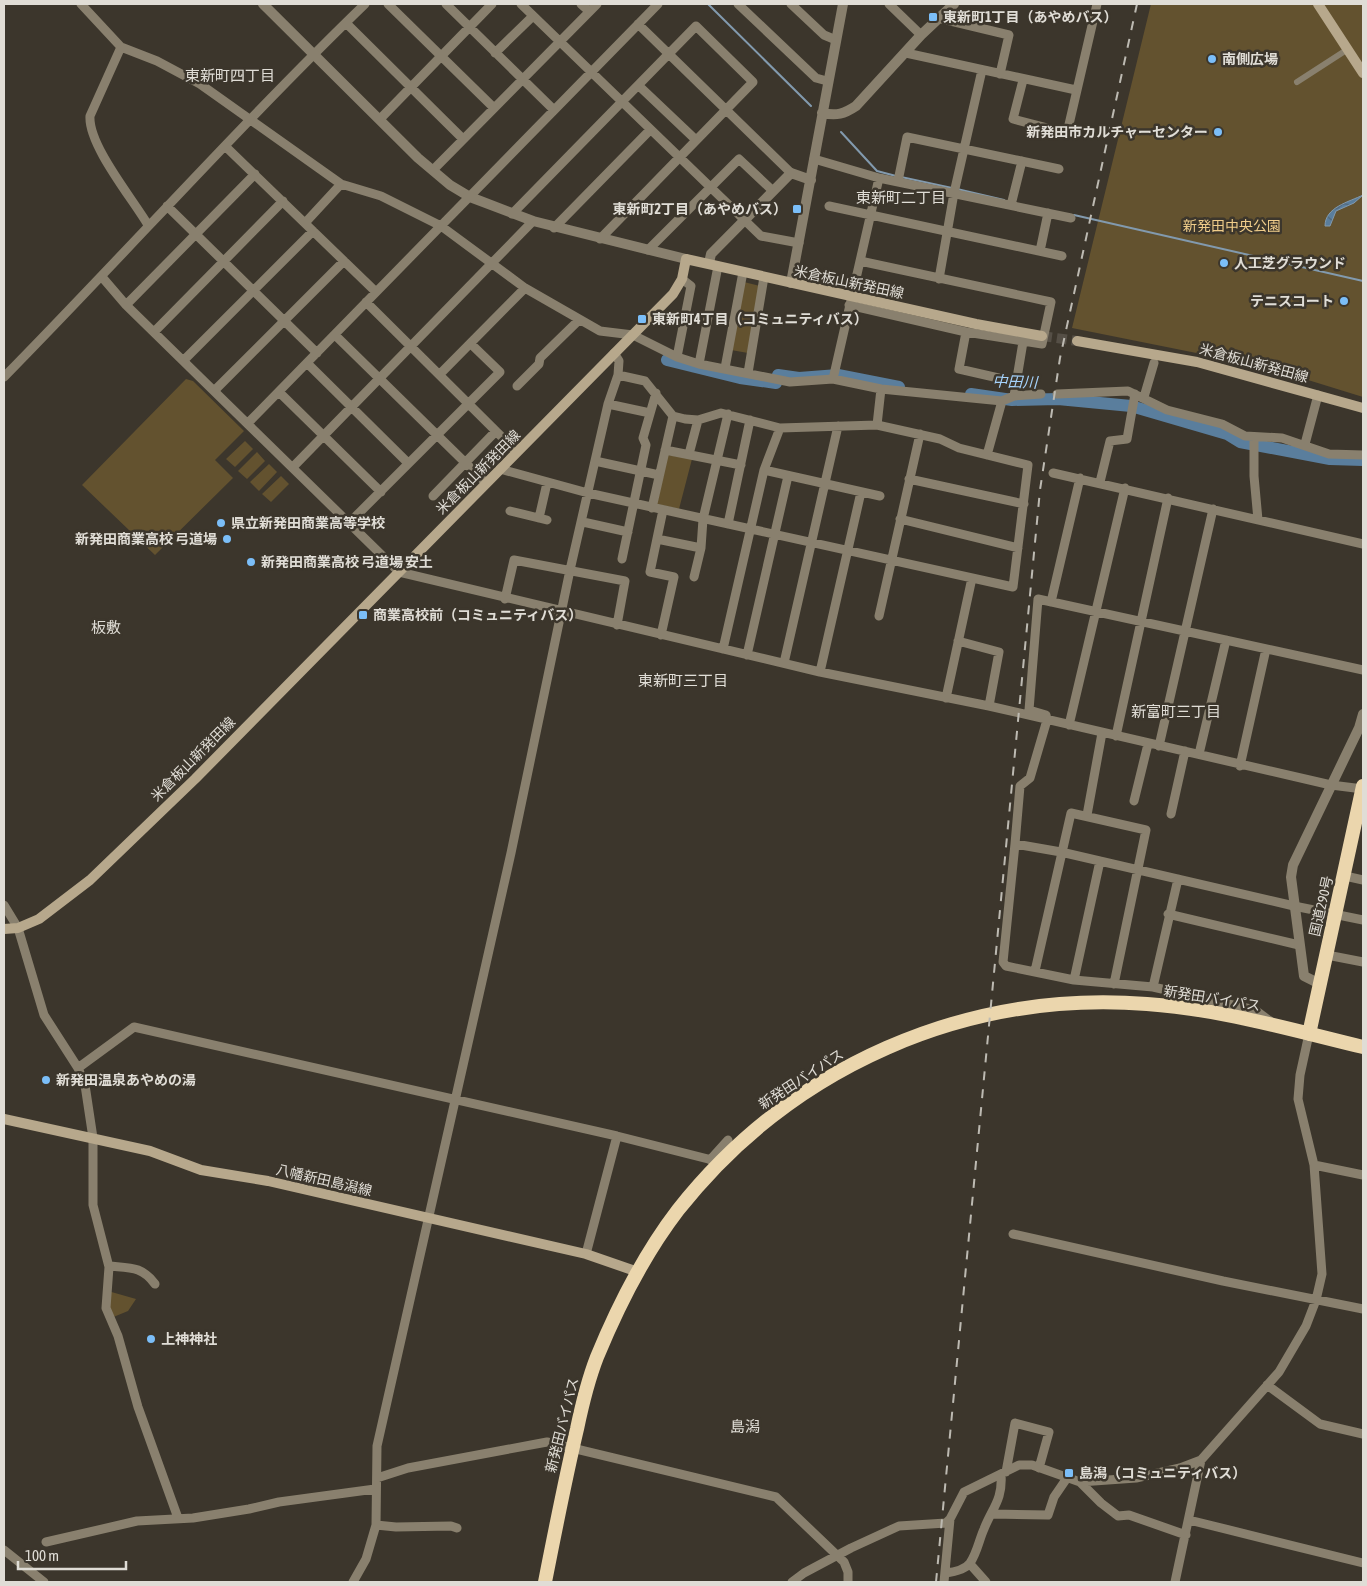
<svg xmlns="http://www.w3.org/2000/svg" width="1367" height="1586" font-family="'Asap Condensed','Noto Sans JP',sans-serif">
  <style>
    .green { fill: #63522f }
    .water { fill: url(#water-waves); stroke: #829aae }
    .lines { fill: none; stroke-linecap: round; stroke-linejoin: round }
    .stream { stroke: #829aae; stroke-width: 2 }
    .river { stroke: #5a7e9d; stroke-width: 12 }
    .secondary-tunnel { stroke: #554f46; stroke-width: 10; stroke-dasharray: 10 5; stroke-linecap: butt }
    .pedestrian { stroke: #89806e; stroke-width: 6 }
    .minor { stroke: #89806e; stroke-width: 9 }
    .tertiary { stroke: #89806e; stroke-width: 10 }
    .secondary { stroke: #b7a88c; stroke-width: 10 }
    .trunk { stroke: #ebd6ad; stroke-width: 14 }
    .rail { stroke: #bdbab2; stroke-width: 2; stroke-dasharray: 9 9; stroke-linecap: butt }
    .poi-dot { fill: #7bbef8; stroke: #3c362c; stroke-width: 2 }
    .labels { text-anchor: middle; stroke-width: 5; stroke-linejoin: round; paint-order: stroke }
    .poi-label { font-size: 14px; font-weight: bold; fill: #e0ddd6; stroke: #3c362c; text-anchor: start }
    .park-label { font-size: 14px; fill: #f0cd8a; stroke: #3c362c }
    .street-label { font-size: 14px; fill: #e0ddd6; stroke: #3c362c }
    .neighbourhood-label { font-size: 15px; fill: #e0ddd6; stroke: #3c362c }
    .water-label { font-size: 15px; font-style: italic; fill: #a5d2fb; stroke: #3c362c }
  </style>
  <defs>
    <pattern id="water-waves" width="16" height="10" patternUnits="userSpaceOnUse" patternTransform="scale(1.25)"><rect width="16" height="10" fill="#5a7e9d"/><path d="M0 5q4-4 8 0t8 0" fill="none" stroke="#516678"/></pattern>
  </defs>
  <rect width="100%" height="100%" fill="#3c362c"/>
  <path class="green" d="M 1151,4 L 1363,4 L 1363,397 L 1266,367 L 1072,328 Z
    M 744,282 L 760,286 L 748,353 L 731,350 Z
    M 186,379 L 193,381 L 244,431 L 215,460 L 233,478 L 155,555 L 82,485 Z
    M 245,441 L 253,449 L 235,467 L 226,459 Z
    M 257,452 L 265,461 L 247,479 L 238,471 Z
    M 668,455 L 692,459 L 679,509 L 657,504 Z
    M 269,464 L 277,472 L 259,491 L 250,482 Z
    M 281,476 L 289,484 L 271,502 L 262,494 Z
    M 108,1291 L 136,1299 L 128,1311 L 111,1318 Z"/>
  <path class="water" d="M 1363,195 L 1354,203 L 1336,211 L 1330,226 L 1325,226 C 1325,207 1349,202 1363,195 Z"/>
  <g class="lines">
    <path class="stream" d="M 708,4 L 811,106
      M 841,132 L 877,171 L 896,176
      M 901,177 L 952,188
      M 957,189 L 1004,200
      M 1074,215 L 1363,281"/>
    <path class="river" d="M 667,360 L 740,378 L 776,383 L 778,375 L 799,378 L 838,375 L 899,387
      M 971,394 L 1012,400 L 1058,399 L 1131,406 L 1227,434 L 1240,442 L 1330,459 L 1363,460"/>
    <path class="secondary-tunnel" d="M 1042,336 L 1077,341"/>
    <path class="pedestrian" d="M 1297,82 L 1348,49"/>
    <path class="minor" d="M 81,4 L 121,47 L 157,61 L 200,84 L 341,184 L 381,196 L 441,226 L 525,288 L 600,331 L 633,335 L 677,357 L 699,364 L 790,382 L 833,379 L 881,389 L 1002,401 L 1014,396 L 1041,394
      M 388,4 L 494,108
      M 446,4 L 554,110
      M 521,4 L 761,236 L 799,243
      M 581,4 L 589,11
      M 738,4 L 816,78 L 827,81
      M 791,4 L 824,35 L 836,40
      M 889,4 L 921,35
      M 938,18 L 1009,35 L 1000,74
      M 346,23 L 463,139
      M 638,24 L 791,173
      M 121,47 L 90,116 C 88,145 132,198 148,225
      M 495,53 L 533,16
      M 906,53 L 1076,90
      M 1023,80 L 1013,119 L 1067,133 L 1097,4
      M 638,85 L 696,140
      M 380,119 L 492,4
      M 225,146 L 376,292
      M 814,159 L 879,178 L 1071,218
      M 433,170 L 597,4
      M 898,181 L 907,137 L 1059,169
      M 1011,205 L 1022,161
      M 167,206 L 317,353
      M 829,206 L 1062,256
      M 512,214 L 696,26 L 753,82 L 600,239
      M 305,223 L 341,184
      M 554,228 L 650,130
      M 648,250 L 739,159 L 773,191
      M 1040,251 L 1048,213
      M 102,277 L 126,305 L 399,572 L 820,672 L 989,706 L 1331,785 L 1363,789
      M 939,279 L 954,193 L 982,70
      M 366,302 L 517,452
      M 126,305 L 255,174
      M 849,305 L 966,332 L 1042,344 L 1051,302 L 860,261
      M 154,332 L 283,201
      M 966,332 L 959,369 L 1016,382
      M 335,335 L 486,483
      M 677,357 L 691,286 L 682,279
      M 184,360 L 313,231
      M 307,363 L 408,463
      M 699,364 L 718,266
      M 725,368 L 743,272
      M 748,373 L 764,277
      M 440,374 L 525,288
      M 4,377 C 125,254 241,124 365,4
      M 833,379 L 879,178
      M 517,386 L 539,364 L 540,358 L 579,320
      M 214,391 L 344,261
      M 279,392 L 381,492
      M 1057,394 L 1128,391 L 1167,410 L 1222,424 L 1245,436 L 1282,438 L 1329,454 L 1363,455
      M 1014,396 L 1023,342
      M 1144,397 L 1154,363
      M 608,404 L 650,413
      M 248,423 L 658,4
      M 877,425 L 881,389
      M 1254,437 L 1254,476 L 1258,520
      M 1305,444 L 1318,395
      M 665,450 L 741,465
      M 689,454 L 698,420
      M 987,455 L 1002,401
      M 595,461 L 659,475
      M 293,467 L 533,221
      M 500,469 L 588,493 L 1013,587 L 1028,465 L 959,448 L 940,439 L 877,425 L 780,428 L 721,413 L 698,420 L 685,419 L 673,416 L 645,381 L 618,375
      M 764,470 L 880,496
      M 1053,473 L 1363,544
      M 909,479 L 1024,504
      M 1100,482 L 1110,441 L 1127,439 L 1135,394
      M 433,496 L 496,431
      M 652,508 L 673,416
      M 510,511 L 547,520
      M 539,518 L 547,483
      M 900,519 L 1018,548
      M 350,522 L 500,372 L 471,344
      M 583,522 L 628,532
      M 728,524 L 750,420
      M 657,539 L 701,548
      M 622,559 L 646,445 L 643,438 L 656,393
      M 694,577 L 701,548 L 703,519 L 728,414
      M 505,599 L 514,560 L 625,581 L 617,625
      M 1051,602 L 1080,478
      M 879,616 L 920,434
      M 661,635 L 674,577 L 650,572 L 663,510
      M 958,641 L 999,652 L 989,706
      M 723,649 L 764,470 L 780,428
      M 747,655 L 788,476
      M 784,663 L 838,426
      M 1363,670 L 1038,599 L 1029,710 L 1046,715 L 1047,720 L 1030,778 L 1020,786 L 1015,844 L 1061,852 L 1294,906 L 1363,920
      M 820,672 L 861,492
      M 946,698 L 972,578
      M 1069,725 L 1125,488
      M 1116,736 L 1168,498
      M 1159,746 L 1213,509
      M 1199,754 L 1226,640
      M 1240,766 L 1266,649
      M 1134,801 L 1148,744
      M 1171,814 L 1185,751
      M 1087,815 L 1102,733
      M 1015,844 L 1003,962 L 1006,966 L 1074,980 L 1153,987 L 1255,1010 L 1270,1021
      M 1345,876 L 1363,880
      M 4,905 L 18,928 L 44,1015 L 78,1068 L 85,1085 L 93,1138 L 93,1205 L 109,1267 L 106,1308 L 118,1336 L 138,1407 L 178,1518
      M 1168,914 L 1299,945
      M 1327,955 L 1363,962
      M 1035,971 L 1071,813 L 1146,830 L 1114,984
      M 1074,980 L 1100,861
      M 1153,987 L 1178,879
      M 78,1068 L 134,1027 L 617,1136 L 720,1162
      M 710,1160 L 728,1140
      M 1314,1165 L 1363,1175
      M 1013,1234 L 1223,1281 L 1363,1309
      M 586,1254 L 617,1136
      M 109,1266 C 130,1268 142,1266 155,1284
      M 1267,1385 L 1320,1424 L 1363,1434
      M 1006,1472 L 1015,1423 L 1049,1432 L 1039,1468
      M 377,1478 L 408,1468 L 547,1442 L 776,1497 L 844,1562 L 848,1572 L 848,1582
      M 1080,1482 L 1101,1503 L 1118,1516 L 1129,1515 L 1186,1535
      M 993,1514 L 1048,1515 L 1054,1497 L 1067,1478
      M 1189,1520 L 1363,1563
      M 376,1525 L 396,1527 L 451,1526 L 457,1528
      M 46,1542 L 137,1521 L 193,1518 L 249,1509 L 279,1502 L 375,1489
      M 4,1550 L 44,1582
      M 970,1564 L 986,1582
      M 945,1573 C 954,1572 965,1570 970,1563 C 977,1553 979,1540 984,1529 C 992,1508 1003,1500 1001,1474
      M 353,1582 L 366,1559 L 376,1525 L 377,1446 L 511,853 L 570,570 L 608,404 L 618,375 L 619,361 L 614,353
      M 792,1582 L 804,1573 L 851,1548 L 899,1526 L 946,1523 L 950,1519 L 964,1492 L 1019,1465 L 1032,1465 L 1080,1482 L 1136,1478 L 1180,1468 L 1201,1460 L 1279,1372 L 1306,1326 L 1316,1300 L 1322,1274 L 1314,1165 L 1298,1099 L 1300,1075 L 1309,1034
      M 944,1582 L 950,1519
      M 1175,1582 L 1201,1460"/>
    <path class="tertiary" d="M 263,4 L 418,158 L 450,185 L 470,197 L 533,221 L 686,259
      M 822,113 C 837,116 844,114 856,106 L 921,35 L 954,4
      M 709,263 L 711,254 L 791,173 L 811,180
      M 791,283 L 843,4
      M 1320,984 L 1304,976 L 1291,877 L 1293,865 L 1359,728 L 1363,714"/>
    <path class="secondary" d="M 1318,4 L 1363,73
      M 1077,341 L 1197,362 L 1363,408
      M 4,929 L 18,928 L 39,919 L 90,880 L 195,779 L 673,294 L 682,279 L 686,259 L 976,324 L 1042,336
      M 4,1119 L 150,1151 L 201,1170 L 268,1181 L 586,1254 L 638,1272"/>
    <path class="trunk" d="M 1309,1034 L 1363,786
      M 545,1582 C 555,1531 565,1480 577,1429 C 582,1405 588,1380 597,1357 C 618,1306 645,1253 678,1210 C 792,1066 965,990 1147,1004 C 1221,1009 1292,1030 1363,1047"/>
    <path class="rail" d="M 936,1582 L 1040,490 L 1060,358 L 1137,4"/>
  </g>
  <g class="poi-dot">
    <rect x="928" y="12" width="10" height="10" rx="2.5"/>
    <circle cx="1212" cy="59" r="5"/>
    <circle cx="1218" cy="132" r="5"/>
    <rect x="792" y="204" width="10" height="10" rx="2.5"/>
    <circle cx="1224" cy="263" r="5"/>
    <circle cx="1344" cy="301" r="5"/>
    <rect x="637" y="314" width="10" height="10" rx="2.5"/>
    <circle cx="221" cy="523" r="5"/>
    <circle cx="227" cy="539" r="5"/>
    <circle cx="251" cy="562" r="5"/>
    <rect x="358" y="610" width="10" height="10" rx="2.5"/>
    <circle cx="46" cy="1080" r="5"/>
    <circle cx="151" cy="1339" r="5"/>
    <rect x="1064" y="1468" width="10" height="10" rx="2.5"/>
  </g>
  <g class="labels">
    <g class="poi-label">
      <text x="943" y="22">東新町1丁目（あやめバス）</text>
      <text x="1222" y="64">南側広場</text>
      <text x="1208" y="137" text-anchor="end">新発田市カルチャーセンター</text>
      <text x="787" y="214" text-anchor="end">東新町2丁目（あやめバス）</text>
      <text x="1234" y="268">人工芝グラウンド</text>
      <text x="1334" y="306" text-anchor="end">テニスコート</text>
      <text x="652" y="324">東新町4丁目（コミュニティバス）</text>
      <text x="231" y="528">県立新発田商業高等学校</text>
      <text x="217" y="544" text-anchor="end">新発田商業高校 弓道場</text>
      <text x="261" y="567">新発田商業高校 弓道場 安土</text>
      <text x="373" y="620">商業高校前（コミュニティバス）</text>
      <text x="56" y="1085">新発田温泉あやめの湯</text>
      <text x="161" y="1344">上神神社</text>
      <text x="1079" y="1478">島潟（コミュニティバス）</text>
    </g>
    <g class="park-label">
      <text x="1232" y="231">新発田中央公園</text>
    </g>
    <g class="street-label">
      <text transform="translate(849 282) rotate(12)" y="5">米倉板山新発田線</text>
      <text transform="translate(1254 363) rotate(15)" y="5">米倉板山新発田線</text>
      <text transform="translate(478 472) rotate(-45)" y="5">米倉板山新発田線</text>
      <text transform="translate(193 759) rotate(-45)" y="5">米倉板山新発田線</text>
      <text transform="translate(1321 906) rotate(-77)" y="5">国道290号</text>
      <text transform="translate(1212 998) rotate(9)" y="5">新発田バイパス</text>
      <text transform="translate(801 1079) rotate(-33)" y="5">新発田バイパス</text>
      <text transform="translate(324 1180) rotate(13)" y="5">八幡新田島潟線</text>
      <text transform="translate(562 1425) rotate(-76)" y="5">新発田バイパス</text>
    </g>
    <g class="neighbourhood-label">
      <text x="230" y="81">東新町四丁目</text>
      <text x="901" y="203">東新町二丁目</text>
      <text x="106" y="633">板敷</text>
      <text x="683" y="686">東新町三丁目</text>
      <text x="1176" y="717">新富町三丁目</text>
      <text x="745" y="1432">島潟</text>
    </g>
    <g class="water-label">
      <text transform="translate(1015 382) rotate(2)" y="5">中田川</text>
    </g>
  </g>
  <rect width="1367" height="1586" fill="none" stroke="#e0ddd6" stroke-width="10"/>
  <path d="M18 1561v8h108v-8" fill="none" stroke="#e0ddd6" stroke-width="2.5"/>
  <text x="25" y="1561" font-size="15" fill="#e0ddd6" stroke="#3c362c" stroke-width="4" paint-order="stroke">100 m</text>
</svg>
